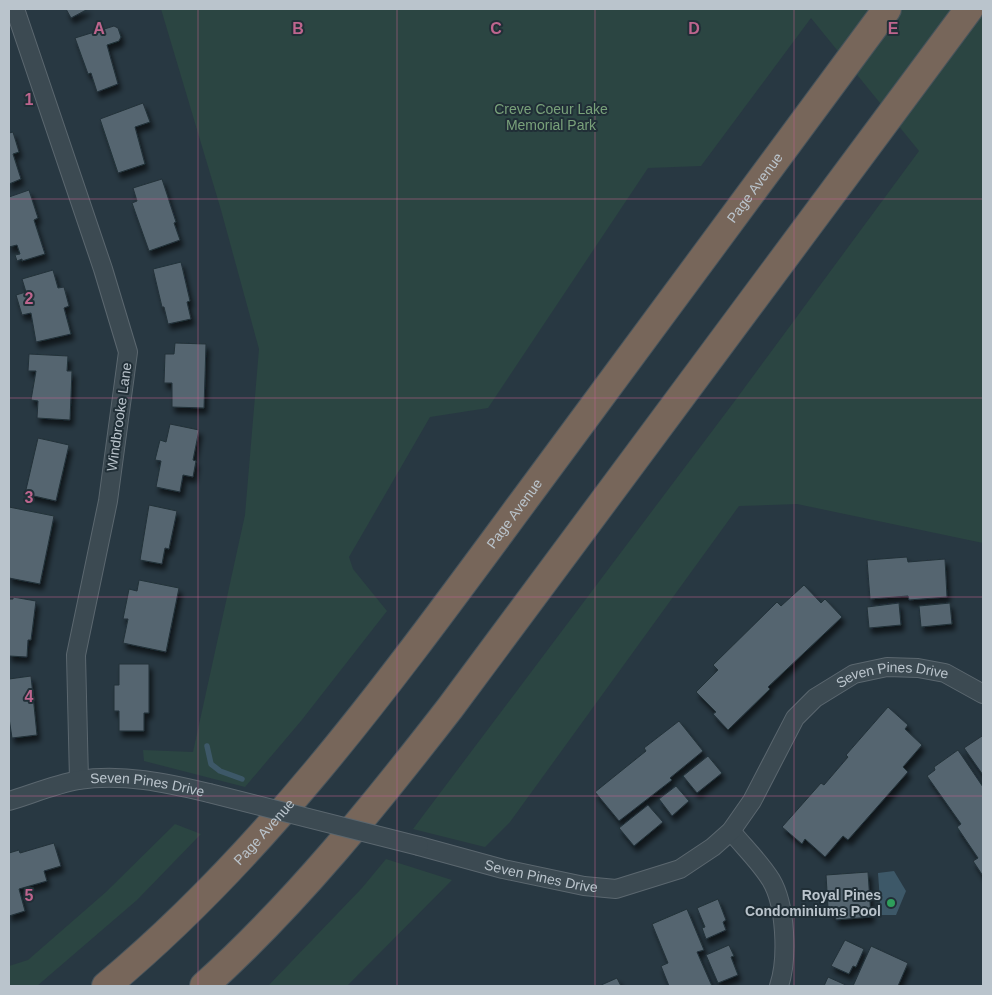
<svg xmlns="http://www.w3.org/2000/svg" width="992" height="995" font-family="Arial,sans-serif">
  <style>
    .green { fill: #2b4542 }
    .water { fill: #3d5868 }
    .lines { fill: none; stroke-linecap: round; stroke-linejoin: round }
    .stream { stroke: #3d5868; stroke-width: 5.5 }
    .building { fill: #54656f; stroke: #233139; filter: url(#shadow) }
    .street-casing { stroke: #5b676f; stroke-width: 20 }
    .highway-casing { stroke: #47545c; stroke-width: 30 }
    .street { stroke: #3c4a52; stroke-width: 18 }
    .highway { stroke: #77665a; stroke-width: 28 }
    .street-bridge-casing { stroke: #5b676f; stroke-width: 20; stroke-linecap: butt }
    .street-bridge { stroke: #3c4a52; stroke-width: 18 }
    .grid { fill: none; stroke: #be658e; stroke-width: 1; stroke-opacity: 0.55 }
    .leisure-dot { fill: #2e9e5b; stroke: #212f37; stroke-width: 2 }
    .labels { text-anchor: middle; stroke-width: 4; stroke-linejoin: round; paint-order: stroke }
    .park-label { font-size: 14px; fill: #79a17a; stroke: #212f37 }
    .street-label { font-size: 14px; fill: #bac4cc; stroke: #212f37 }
    .poi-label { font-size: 14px; font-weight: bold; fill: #bac4cc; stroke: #212f37; text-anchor: end }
    .grid-label { font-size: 16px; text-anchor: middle; font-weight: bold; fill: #be658e; stroke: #212f37; stroke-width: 4; stroke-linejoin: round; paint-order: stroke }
  </style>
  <defs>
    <filter id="shadow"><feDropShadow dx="3" dy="5.5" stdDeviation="2.5" flood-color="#0009"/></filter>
  </defs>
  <rect width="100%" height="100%" fill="#283842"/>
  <path class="green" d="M 161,9 L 983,9 L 983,543 L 797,504 L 739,506 L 510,822 L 485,847 L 413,829 L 737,398 L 919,151 L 811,18 L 701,166 L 648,168 L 488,408 L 430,417 L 349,557 L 353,569 L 387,611 L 301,721 L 245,787 L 144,761 L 143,750 L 193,752 L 245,515 L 259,349 L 221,210 Z
    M 175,824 L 201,834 L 137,900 L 37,986 L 9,986 L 9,966 L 28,960 L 106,892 Z
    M 386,859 L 452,880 L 347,986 L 268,986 L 362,888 Z"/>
  <path class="water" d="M 894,871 L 906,891 L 896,915 L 881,915 L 878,873 Z"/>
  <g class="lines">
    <path class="stream" d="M 207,746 L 211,764 L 220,771 L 242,779"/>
  </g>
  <path class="building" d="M 66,9 L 88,9 L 71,18 Z
    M 114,26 L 118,28 L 121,37 L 119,41 L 107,45 L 118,84 L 97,92 L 91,73 L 88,74 L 75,38 Z
    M 143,103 L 150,122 L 135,127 L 145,164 L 118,173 L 100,119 Z
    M 13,132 L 19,152 L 13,154 L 21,179 L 9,184 L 9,133 Z
    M 162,179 L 176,222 L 174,223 L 180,240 L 149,251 L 132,203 L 137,201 L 133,188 Z
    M 29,190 L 38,218 L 34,220 L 45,254 L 22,261 L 22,259 L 17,261 L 15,255 L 20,254 L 17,245 L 9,247 L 9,197 Z
    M 181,262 L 190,301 L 187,302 L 191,319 L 168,324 L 164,307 L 162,307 L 153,269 Z
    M 53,270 L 58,288 L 64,287 L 69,306 L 64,308 L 71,334 L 36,342 L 31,313 L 22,315 L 16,295 L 26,292 L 22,279 Z
    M 175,343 L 206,344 L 204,408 L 172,407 L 172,383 L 164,383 L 165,354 L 174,354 Z
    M 29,354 L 68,356 L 67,371 L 72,371 L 70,420 L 37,418 L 38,401 L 31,400 L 36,371 L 28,371 Z
    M 170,424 L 199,430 L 193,460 L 196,461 L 193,477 L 183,475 L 180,492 L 156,487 L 161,461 L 155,460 L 160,440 L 166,442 Z
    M 38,438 L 69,445 L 56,501 L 25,494 Z
    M 149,505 L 177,511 L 169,549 L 165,548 L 162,564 L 140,560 Z
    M 9,507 L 54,516 L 40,584 L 9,578 Z
    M 907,557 L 908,562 L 945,559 L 947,597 L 909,600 L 908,596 L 870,599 L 867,560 Z
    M 139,580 L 179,588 L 166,652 L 123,643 L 128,619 L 123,619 L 129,589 L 137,591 Z
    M 804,585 L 821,603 L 825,599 L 842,617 L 768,687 L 770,689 L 728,730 L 713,714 L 716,712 L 696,692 L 718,670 L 713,665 L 777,602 L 781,606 Z
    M 13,597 L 36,601 L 31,640 L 28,640 L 27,657 L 9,656 L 9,599 L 13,599 Z
    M 899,603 L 901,625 L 869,628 L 867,607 Z
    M 950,603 L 952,624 L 921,627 L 919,606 Z
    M 119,664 L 149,664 L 149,713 L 144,713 L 144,731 L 119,731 L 119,711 L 114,711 L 114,685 L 119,685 Z
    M 31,676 L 37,735 L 12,738 L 9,718 L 9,679 Z
    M 888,707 L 908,725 L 905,729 L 922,745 L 903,767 L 908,772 L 848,840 L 843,836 L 825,857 L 805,839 L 802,844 L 782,827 L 821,783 L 824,785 L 848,757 L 846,755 Z
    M 679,721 L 703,751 L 670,778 L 672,780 L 619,821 L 595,792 L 646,751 L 644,748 Z
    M 982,736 L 983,738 L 983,775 L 964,748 Z
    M 958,750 L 983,787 L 983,876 L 973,861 L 978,858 L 957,827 L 961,824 L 927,776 L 935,770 L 934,767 Z
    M 708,756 L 722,773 L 697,793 L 683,776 Z
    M 676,786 L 689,801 L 672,816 L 659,799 Z
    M 648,805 L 663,822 L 634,846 L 619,828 Z
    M 54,843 L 61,866 L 44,871 L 47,881 L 19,889 L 25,911 L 9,916 L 9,853 L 19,850 L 20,853 Z
    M 868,872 L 871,917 L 836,920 L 835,915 L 828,908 L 826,875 Z
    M 718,899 L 726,920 L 723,922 L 726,930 L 706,939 L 702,928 L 705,927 L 697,908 Z
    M 687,909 L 704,950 L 697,952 L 712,986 L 669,986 L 661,966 L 668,963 L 652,924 Z
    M 845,940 L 864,949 L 856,967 L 853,966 L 849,974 L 831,966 Z
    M 729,945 L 734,956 L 731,957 L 738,975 L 718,983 L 706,955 Z
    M 871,946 L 908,963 L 898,986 L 853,986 Z
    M 828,977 L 848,986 L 824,986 Z
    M 617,978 L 621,986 L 599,986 Z"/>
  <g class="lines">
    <defs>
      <g id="street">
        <path d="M 15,9 L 103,269 L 128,352 L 108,501 L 76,655 L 79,780"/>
        <path id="s1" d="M 9,801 C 32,794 56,784 79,780 C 122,773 167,783 209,793"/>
        <path d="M 731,831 C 744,847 760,862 771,880 C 786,905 788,959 779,986"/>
        <path id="s2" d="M 419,846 L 503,869 L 584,886 L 616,889 L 680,869 L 713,847 L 731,831 L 752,801 L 795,718 L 815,698 L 854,674 L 887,667 L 918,668 L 945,673 L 983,694"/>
      </g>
      <g id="highway">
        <path id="s3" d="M 106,986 C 272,848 400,668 528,495 C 647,333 767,171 887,9"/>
        <path d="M 204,986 C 296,903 374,806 450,708 L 969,9"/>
      </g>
    </defs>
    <use href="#street" class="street-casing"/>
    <use href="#highway" class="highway-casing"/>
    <use href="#street" class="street"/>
    <use href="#highway" class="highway"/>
    <defs>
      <path id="street-bridge" d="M 209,793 L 419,846"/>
    </defs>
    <use href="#street-bridge" class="street-bridge-casing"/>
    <use href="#street-bridge" class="street-bridge"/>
  </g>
  <path class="grid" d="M 198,9 L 198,986M 397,9 L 397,986M 595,9 L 595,986M 794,9 L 794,986M 9,199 L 983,199M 9,398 L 983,398M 9,597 L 983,597M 9,796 L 983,796"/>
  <circle class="leisure-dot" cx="891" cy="903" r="5"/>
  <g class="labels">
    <g class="park-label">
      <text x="551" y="114">Creve Coeur Lake<tspan x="551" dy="16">Memorial Park</tspan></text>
    </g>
    <g class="street-label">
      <text dy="5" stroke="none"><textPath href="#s3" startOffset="1031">Page Avenue</textPath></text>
      <text transform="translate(119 417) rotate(-82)" y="5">Windbrooke Lane</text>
      <text dy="5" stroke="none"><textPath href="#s3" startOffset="626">Page Avenue</textPath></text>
      <text dy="5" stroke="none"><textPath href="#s2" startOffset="575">Seven Pines Drive</textPath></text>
      <text dy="5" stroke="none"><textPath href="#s1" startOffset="142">Seven Pines Drive</textPath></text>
      <text dy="5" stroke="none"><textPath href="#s3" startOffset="221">Page Avenue</textPath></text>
      <text dy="5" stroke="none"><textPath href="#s2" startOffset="126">Seven Pines Drive</textPath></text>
    </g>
    <g class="poi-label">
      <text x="881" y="900">Royal Pines<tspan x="881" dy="16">Condominiums Pool</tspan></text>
    </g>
  </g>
  <g class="grid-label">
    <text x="99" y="34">A</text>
    <text x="298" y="34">B</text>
    <text x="496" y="34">C</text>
    <text x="694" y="34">D</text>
    <text x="893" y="34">E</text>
    <text x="29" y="105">1</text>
    <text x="29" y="304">2</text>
    <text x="29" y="503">3</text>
    <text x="29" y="702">4</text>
    <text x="29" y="901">5</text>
  </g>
  <rect width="992" height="995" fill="none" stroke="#bac4cc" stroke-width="20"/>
</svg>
